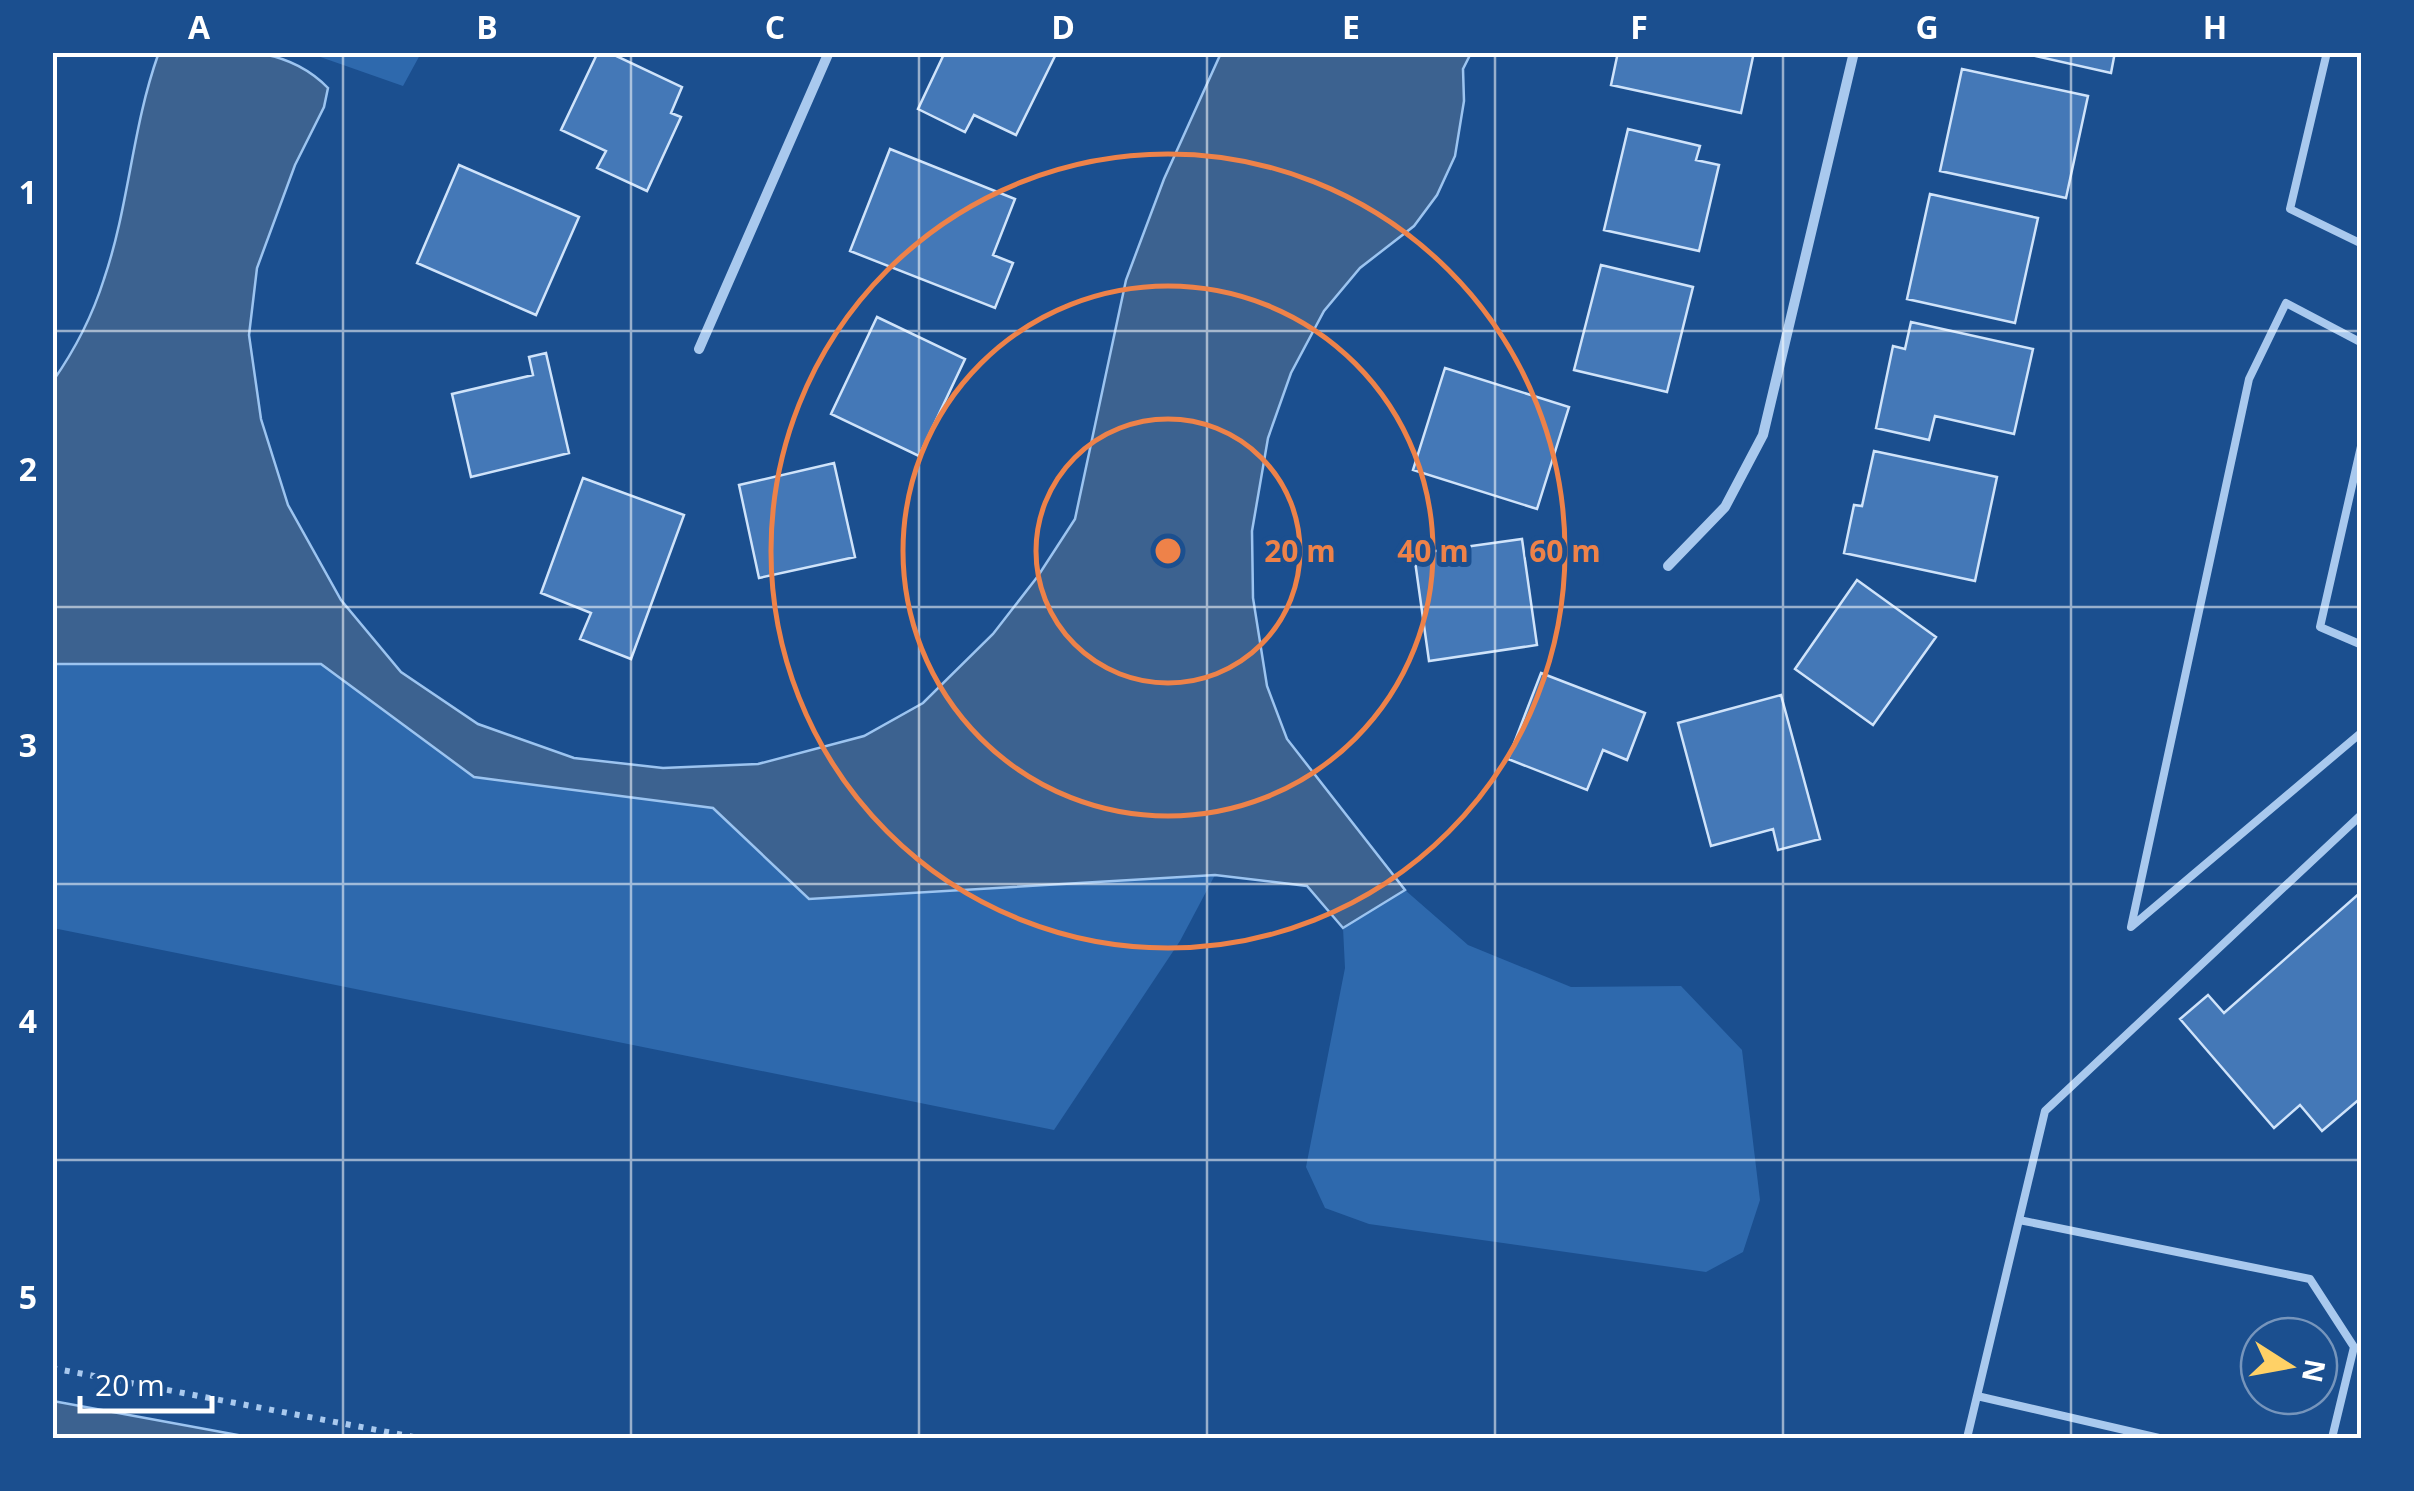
<svg xmlns="http://www.w3.org/2000/svg" width="2414" height="1491" font-family="'Open Sans',sans-serif">
  <style>
    .green { fill: #2e69ad }
    .water { fill: #3c6290; stroke: #9cc4f0; stroke-width: 2.5 }
    .building { fill: #4478b7; stroke: #cfe3fa; stroke-width: 2.5 }
    .lines { fill: none; stroke-linecap: round; stroke-linejoin: round }
    .path { stroke: #a9c9ee; stroke-width: 6; stroke-dasharray: 5 8; stroke-linecap: butt }
    .lane { stroke: #a9c9ee; stroke-width: 8 }
    .street { stroke: #a9c9ee; stroke-width: 10 }
    .grid { fill: none; stroke: #fff; stroke-width: 2.5; stroke-opacity: 0.55 }
    .ring { fill: none; stroke: #ee8249; stroke-width: 5 }
    .centre { fill: #ee8249; stroke: #1b4f8f; stroke-width: 5 }
    .ring-label { font-size: 30px; text-anchor: middle; font-weight: bold; fill: #ee8249; stroke: #1b4f8f; stroke-width: 10; stroke-linejoin: round; paint-order: stroke }
    .neatline { fill: none; stroke: #fff; stroke-width: 4 }
    .grid-label { font-size: 32px; text-anchor: middle; font-weight: bold; fill: #fff }
  </style>
  <rect width="100%" height="100%" fill="#1b4f8f"/>
  <path class="green" d="M 309,53 L 421,53 L 403,86 Z
    M 52,664 L 321,664 L 474,777 L 713,808 L 809,899 L 1215,875 L 1180,941 L 1054,1130 L 53,928 Z
    M 1405,890 L 1468,945 L 1571,987 L 1681,986 L 1742,1050 L 1760,1200 L 1743,1252 L 1706,1272 L 1369,1224 L 1325,1208 L 1306,1167 L 1345,968 L 1343,928 Z"/>
  <path class="water" d="M 163,53 C 224,52 282,41 328,88 L 324,107 L 295,165 L 257,268 L 249,335 L 261,419 L 288,505 L 341,600 L 401,672 L 478,724 L 574,758 L 663,768 L 758,764 L 864,736 L 923,703 L 993,634 L 1038,576 L 1075,519 L 1126,280 L 1164,179 L 1221,53 L 1471,53 L 1463,69 L 1464,101 L 1455,156 L 1437,195 L 1414,226 L 1360,268 L 1324,311 L 1291,373 L 1268,438 L 1252,531 L 1253,598 L 1267,686 L 1287,739 L 1405,890 L 1343,928 L 1307,886 L 1215,875 L 809,899 L 713,808 L 474,777 L 321,664 L 53,664 L 53,381 C 74,351 93,314 104,279 C 129,206 132,128 158,55 Z
    M 52,1401 L 53,1401 L 254,1438 L 53,1438 Z"/>
  <path class="building" d="M 598,52 L 608,52 L 682,87 L 671,113 L 681,117 L 647,191 L 597,168 L 606,151 L 561,130 Z
    M 945,52 L 1048,52 L 1055,56 L 1016,135 L 974,115 L 965,132 L 918,109 Z
    M 1618,52 L 1754,52 L 1741,113 L 1611,85 Z
    M 2018,52 L 2115,52 L 2111,73 Z
    M 1962,69 L 2088,96 L 2066,198 L 1940,171 Z
    M 1628,129 L 1700,146 L 1696,160 L 1719,165 L 1699,251 L 1604,230 Z
    M 890,149 L 1015,199 L 993,255 L 1013,263 L 995,308 L 850,251 Z
    M 459,165 L 579,217 L 536,315 L 417,263 Z
    M 1930,194 L 2038,218 L 2015,323 L 1907,299 Z
    M 1601,265 L 1693,287 L 1667,392 L 1574,370 Z
    M 877,317 L 965,359 L 919,456 L 831,414 Z
    M 1911,322 L 2033,349 L 2014,434 L 1935,416 L 1929,440 L 1876,428 L 1893,346 L 1905,349 Z
    M 546,353 L 569,453 L 471,477 L 452,394 L 533,375 L 529,357 Z
    M 1445,368 L 1569,407 L 1537,509 L 1413,470 Z
    M 1874,451 L 1997,477 L 1975,581 L 1844,553 L 1854,505 L 1862,506 Z
    M 834,463 L 855,557 L 759,578 L 739,485 Z
    M 583,478 L 684,515 L 631,659 L 580,639 L 591,613 L 541,593 Z
    M 1522,539 L 1537,645 L 1429,661 L 1414,554 Z
    M 1857,580 L 1936,637 L 1873,725 L 1795,669 Z
    M 1541,673 L 1645,713 L 1627,760 L 1603,750 L 1587,790 L 1508,759 Z
    M 1781,695 L 1820,839 L 1778,850 L 1773,829 L 1711,846 L 1678,723 Z
    M 2362,891 L 2362,1097 L 2322,1131 L 2300,1105 L 2274,1128 L 2180,1019 L 2208,995 L 2224,1013 Z"/>
  <g class="lines">
    <path class="path" d="M 52,1368 L 419,1438"/>
    <path class="lane" d="M 2327,52 L 2290,209 L 2362,244
      M 2362,343 L 2286,303 L 2249,379 L 2131,927 L 2362,732
      M 2362,442 L 2320,627 L 2362,645
      M 2019,1220 L 2310,1279 L 2354,1347 L 2332,1438
      M 1977,1396 L 2159,1438
      M 1967,1438 L 2045,1111 L 2362,814"/>
    <path class="street" d="M 699,349 L 829,52
      M 1668,566 L 1725,507 L 1763,435 L 1854,52"/>
  </g>
  <path class="grid" d="M 343,52 L 343,1438M 631,52 L 631,1438M 919,52 L 919,1438M 1207,52 L 1207,1438M 1495,52 L 1495,1438M 1783,52 L 1783,1438M 2071,52 L 2071,1438M 52,331 L 2362,331M 52,607 L 2362,607M 52,884 L 2362,884M 52,1160 L 2362,1160"/>
  <g class="ring">
    <circle cx="1168" cy="551" r="132"/>
    <circle cx="1168" cy="551" r="265"/>
    <circle cx="1168" cy="551" r="397"/>
  </g>
  <circle cx="1168" cy="551" r="15" class="centre"/>
  <g class="ring-label">
    <text x="1300" y="562">20 m</text>
    <text x="1433" y="562">40 m</text>
    <text x="1565" y="562">60 m</text>
  </g>
  <rect width="2414" height="1491" fill="none" stroke="#1b4f8f" stroke-width="110"/>
  <g transform="translate(2289 1366) rotate(101)"><circle r="48" fill="#1b4f8f" stroke="#7695bc" stroke-width="2.5"/>
  <path d="M0-8L18 38L0 25L-18 38Z" fill="#ffd166"/>
  <text y="-15" font-size="28" font-weight="bold" text-anchor="middle" fill="#ffffff">N</text>
  </g>
  <path d="M80 1396v15h132v-15" fill="none" stroke="#ffffff" stroke-width="5"/>
  <text x="95" y="1396" font-size="30" fill="#ffffff" stroke="#1b4f8f" stroke-width="8" paint-order="stroke">20 m</text>
  <rect x="55" y="55" width="2304" height="1381" class="neatline"/>
  <g class="grid-label">
    <text x="199" y="39">A</text>
    <text x="487" y="39">B</text>
    <text x="775" y="39">C</text>
    <text x="1063" y="39">D</text>
    <text x="1351" y="39">E</text>
    <text x="1639" y="39">F</text>
    <text x="1927" y="39">G</text>
    <text x="2215" y="39">H</text>
    <text x="28" y="204">1</text>
    <text x="28" y="481">2</text>
    <text x="28" y="757">3</text>
    <text x="28" y="1033">4</text>
    <text x="28" y="1309">5</text>
  </g>
</svg>
